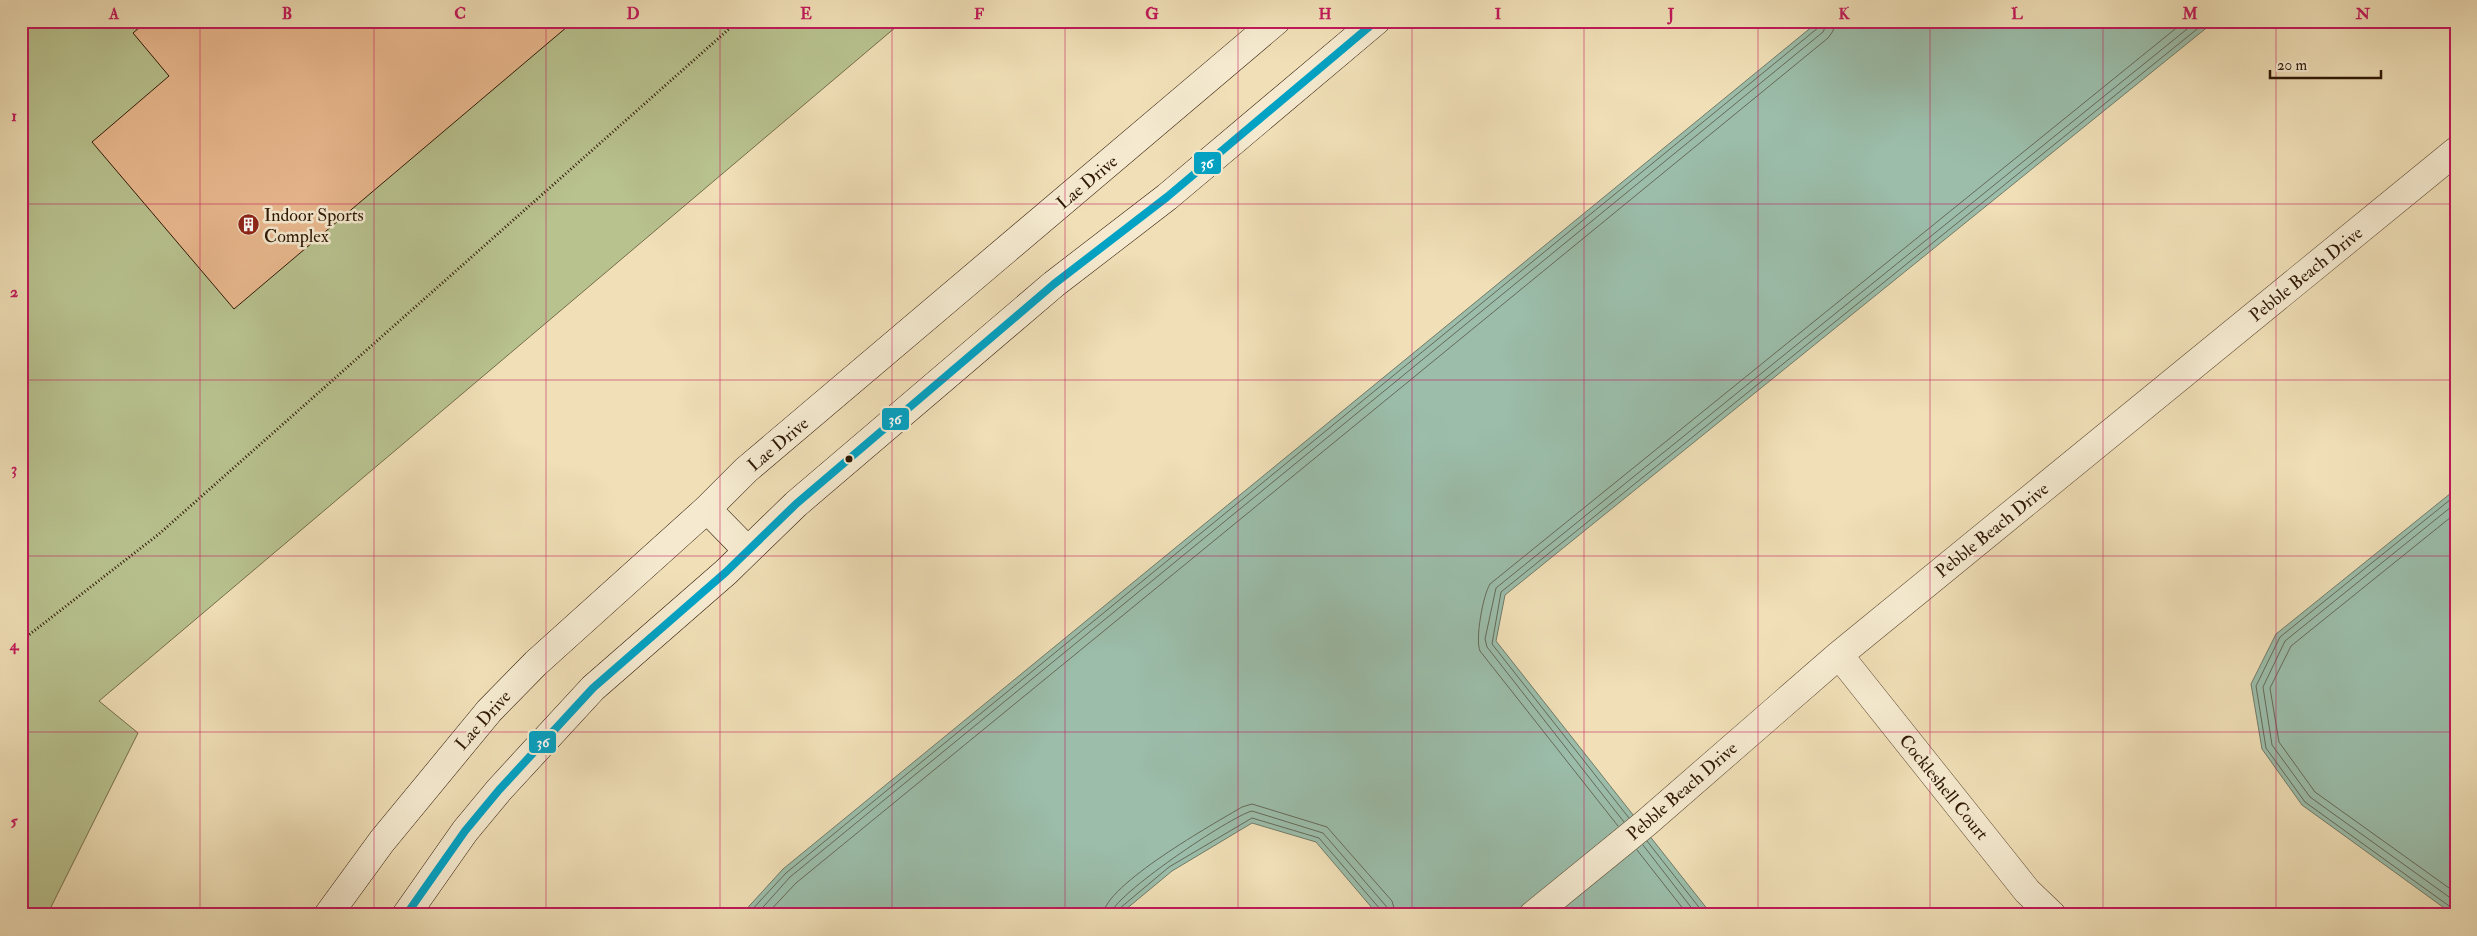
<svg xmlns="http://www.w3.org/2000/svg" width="2477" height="936" font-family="'IM FELL Double Pica',serif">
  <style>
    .green { fill: #b8c28f; stroke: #746d4a }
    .water { fill: #9bbdaa; stroke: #707b68 }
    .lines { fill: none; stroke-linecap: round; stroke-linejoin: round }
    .shore { stroke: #656a58; stroke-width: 1 }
    .building { fill: #e9b88e; stroke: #2f1806 }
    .minor-casing { stroke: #5f4a32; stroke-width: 29 }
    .secondary-casing { stroke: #2f1806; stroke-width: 29 }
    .path { stroke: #2f1806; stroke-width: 3; stroke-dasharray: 1 2.5; stroke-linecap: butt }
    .minor { stroke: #f5ead0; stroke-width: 28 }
    .secondary { stroke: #f5ead0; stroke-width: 28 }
    .bus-1-casing { stroke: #f5ead0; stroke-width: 11 }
    .bus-1 { stroke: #02a2c4; stroke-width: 8 }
    .grid { fill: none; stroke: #c2185b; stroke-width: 1; stroke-opacity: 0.55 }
    .bus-dot { fill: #2f1806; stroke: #f5ead0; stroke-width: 2 }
    .labels { text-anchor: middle; stroke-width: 5; stroke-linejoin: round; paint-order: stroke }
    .street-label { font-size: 18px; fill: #2f1806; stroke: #f5ead0 }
    .poi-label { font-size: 18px; fill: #2f1806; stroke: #f5ead0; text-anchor: start }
    .line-badge { stroke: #f5ead0; stroke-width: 2 }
    .badge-label { font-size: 14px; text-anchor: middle; font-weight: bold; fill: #fff }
    .neatline { fill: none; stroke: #c2185b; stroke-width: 2 }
    .grid-label { font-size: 16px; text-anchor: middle; font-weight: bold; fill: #c2185b }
  </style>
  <rect width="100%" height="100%" fill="#f0dfb7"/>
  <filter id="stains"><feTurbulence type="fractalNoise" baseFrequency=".004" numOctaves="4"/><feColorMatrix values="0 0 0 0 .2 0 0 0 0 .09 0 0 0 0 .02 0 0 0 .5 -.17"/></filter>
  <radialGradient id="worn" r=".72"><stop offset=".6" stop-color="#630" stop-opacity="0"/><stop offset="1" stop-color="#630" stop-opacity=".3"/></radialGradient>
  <path class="green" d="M 21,21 L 903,21 L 99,701 L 138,733 L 47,915 L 21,915 Z"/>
  <path class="water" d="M 1819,21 L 2215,21 L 1505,595 L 1496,641 L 1712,915 L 1378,915 L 1316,842 L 1252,823 L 1172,871 L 1119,915 L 741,915 L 783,869 Z
    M 2456,489 L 2456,915 L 2454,915 L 2302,805 L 2262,749 L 2251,684 L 2276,634 Z"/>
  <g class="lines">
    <path class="shore" d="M 2456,495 L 2280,637 L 2256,686 L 2266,748 L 2305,802 L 2456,911
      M 2456,503 L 2285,641 L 2263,687 L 2272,745 L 2310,797 L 2456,902
      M 2456,513 L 2291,646 L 2270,688 L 2279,742 L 2315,792 L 2456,893
      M 1629,818 L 1492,644 L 1501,592 L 2207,21
      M 1624,822 L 1487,647 L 1485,639 L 1496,588 L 2197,21
      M 1618,826 L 1480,651 C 1475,639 1483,595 1490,584 L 2185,21
      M 1647,841 L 1705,915
      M 1643,845 L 1697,915
      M 1637,850 L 1688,915
      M 747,915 L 786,873 L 1819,27 L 1821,21
      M 756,915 L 790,877 L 1823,32 L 1828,21
      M 766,915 L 796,883 L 1828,38 L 1833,31 L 1835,21
      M 1103,915 C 1104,885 1215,823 1242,807 L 1252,804 L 1327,827 L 1392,901 L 1396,915
      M 1110,915 C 1112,896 1231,816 1252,811 L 1323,833 L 1386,906 L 1388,915
      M 1117,915 L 1119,909 L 1169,867 L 1252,818 L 1319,838 L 1380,909 L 1382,915"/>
  </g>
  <path class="building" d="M 147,21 L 574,21 L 234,309 L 92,142 L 169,76 L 133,33 Z"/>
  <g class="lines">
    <defs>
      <path id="minor" d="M 1839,655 L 2027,891 L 2052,915
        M 1533,915 L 1646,823 L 1839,655 L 2456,151"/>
      <path id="secondary" d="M 707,509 L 747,550
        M 328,915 L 382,841 L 489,711 L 536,663 L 707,509 L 746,470 L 1276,21
        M 406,915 L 465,831 L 499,790 L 593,688 L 726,572 L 796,504 L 1054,284 L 1167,197 L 1376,21"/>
    </defs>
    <use href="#minor" class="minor-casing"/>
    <use href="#secondary" class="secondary-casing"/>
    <path class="path" d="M 21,641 L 159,534 L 738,21"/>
    <use href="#minor" class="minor"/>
    <use href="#secondary" class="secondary"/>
    <defs>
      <path id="bus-1" d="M 406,915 L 465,831 L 499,790 L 593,688 L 726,572 L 796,504 L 1054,284 L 1167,197 L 1376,21"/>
    </defs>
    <use href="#bus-1" class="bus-1-casing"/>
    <use href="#bus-1" class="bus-1"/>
  </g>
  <path class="grid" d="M 200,21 L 200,915M 374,21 L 374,915M 546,21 L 546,915M 720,21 L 720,915M 892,21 L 892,915M 1065,21 L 1065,915M 1238,21 L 1238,915M 1412,21 L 1412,915M 1584,21 L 1584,915M 1758,21 L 1758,915M 1930,21 L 1930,915M 2103,21 L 2103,915M 2276,21 L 2276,915M 21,204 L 2456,204M 21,380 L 2456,380M 21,556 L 2456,556M 21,732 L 2456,732"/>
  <defs>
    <symbol id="building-disc" viewBox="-11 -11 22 22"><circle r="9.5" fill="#8f2418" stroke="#f5ead0"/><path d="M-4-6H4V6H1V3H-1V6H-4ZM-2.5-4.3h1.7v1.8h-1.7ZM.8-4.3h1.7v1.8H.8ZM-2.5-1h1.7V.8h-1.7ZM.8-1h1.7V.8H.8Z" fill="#fff"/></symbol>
  </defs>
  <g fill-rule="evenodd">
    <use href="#building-disc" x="236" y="212" width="25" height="25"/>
  </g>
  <circle class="bus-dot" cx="849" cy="459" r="4.5"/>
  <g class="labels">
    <g class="street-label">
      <text transform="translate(1087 182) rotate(-40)" y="6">Lae Drive</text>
      <text transform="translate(2306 274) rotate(-39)" y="6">Pebble Beach Drive</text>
      <text transform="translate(778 444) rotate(-40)" y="6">Lae Drive</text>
      <text transform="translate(1992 530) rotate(-39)" y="6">Pebble Beach Drive</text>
      <text transform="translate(483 720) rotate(-48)" y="6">Lae Drive</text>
      <text transform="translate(1944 787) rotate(51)" y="6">Cockleshell Court</text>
      <text transform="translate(1682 791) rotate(-41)" y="6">Pebble Beach Drive</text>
    </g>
    <g class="poi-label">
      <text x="264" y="221">Indoor Sports<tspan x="264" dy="21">Complex</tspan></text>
    </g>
  </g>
  <g class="line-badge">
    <rect x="1193" y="151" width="29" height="24" rx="5" fill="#02a2c4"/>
    <rect x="881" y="407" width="29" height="24" rx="5" fill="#02a2c4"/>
    <rect x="528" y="730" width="29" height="24" rx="5" fill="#02a2c4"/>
  </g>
  <g class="badge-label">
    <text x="1207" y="168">36</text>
    <text x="895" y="424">36</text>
    <text x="543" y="747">36</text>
  </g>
  <rect width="2477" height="936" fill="none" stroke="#f0dfb7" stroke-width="55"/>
  <path d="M2270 70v8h111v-8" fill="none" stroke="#2f1806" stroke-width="2.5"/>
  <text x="2277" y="70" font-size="15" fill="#2f1806" stroke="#f5ead0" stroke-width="4" paint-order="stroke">20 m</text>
  <rect x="28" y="28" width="2422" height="880" class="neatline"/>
  <g class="grid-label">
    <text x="114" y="19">A</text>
    <text x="287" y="19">B</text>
    <text x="460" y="19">C</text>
    <text x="633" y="19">D</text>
    <text x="806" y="19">E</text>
    <text x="979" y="19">F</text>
    <text x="1152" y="19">G</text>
    <text x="1325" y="19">H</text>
    <text x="1498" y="19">I</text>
    <text x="1671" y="19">J</text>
    <text x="1844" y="19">K</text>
    <text x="2017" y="19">L</text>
    <text x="2190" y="19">M</text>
    <text x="2363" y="19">N</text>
    <text x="14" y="121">1</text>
    <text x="14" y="297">2</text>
    <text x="14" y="474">3</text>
    <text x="14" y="650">4</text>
    <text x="14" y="826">5</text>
  </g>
  <rect width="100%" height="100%" filter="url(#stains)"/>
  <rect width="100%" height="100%" fill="url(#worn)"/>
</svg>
